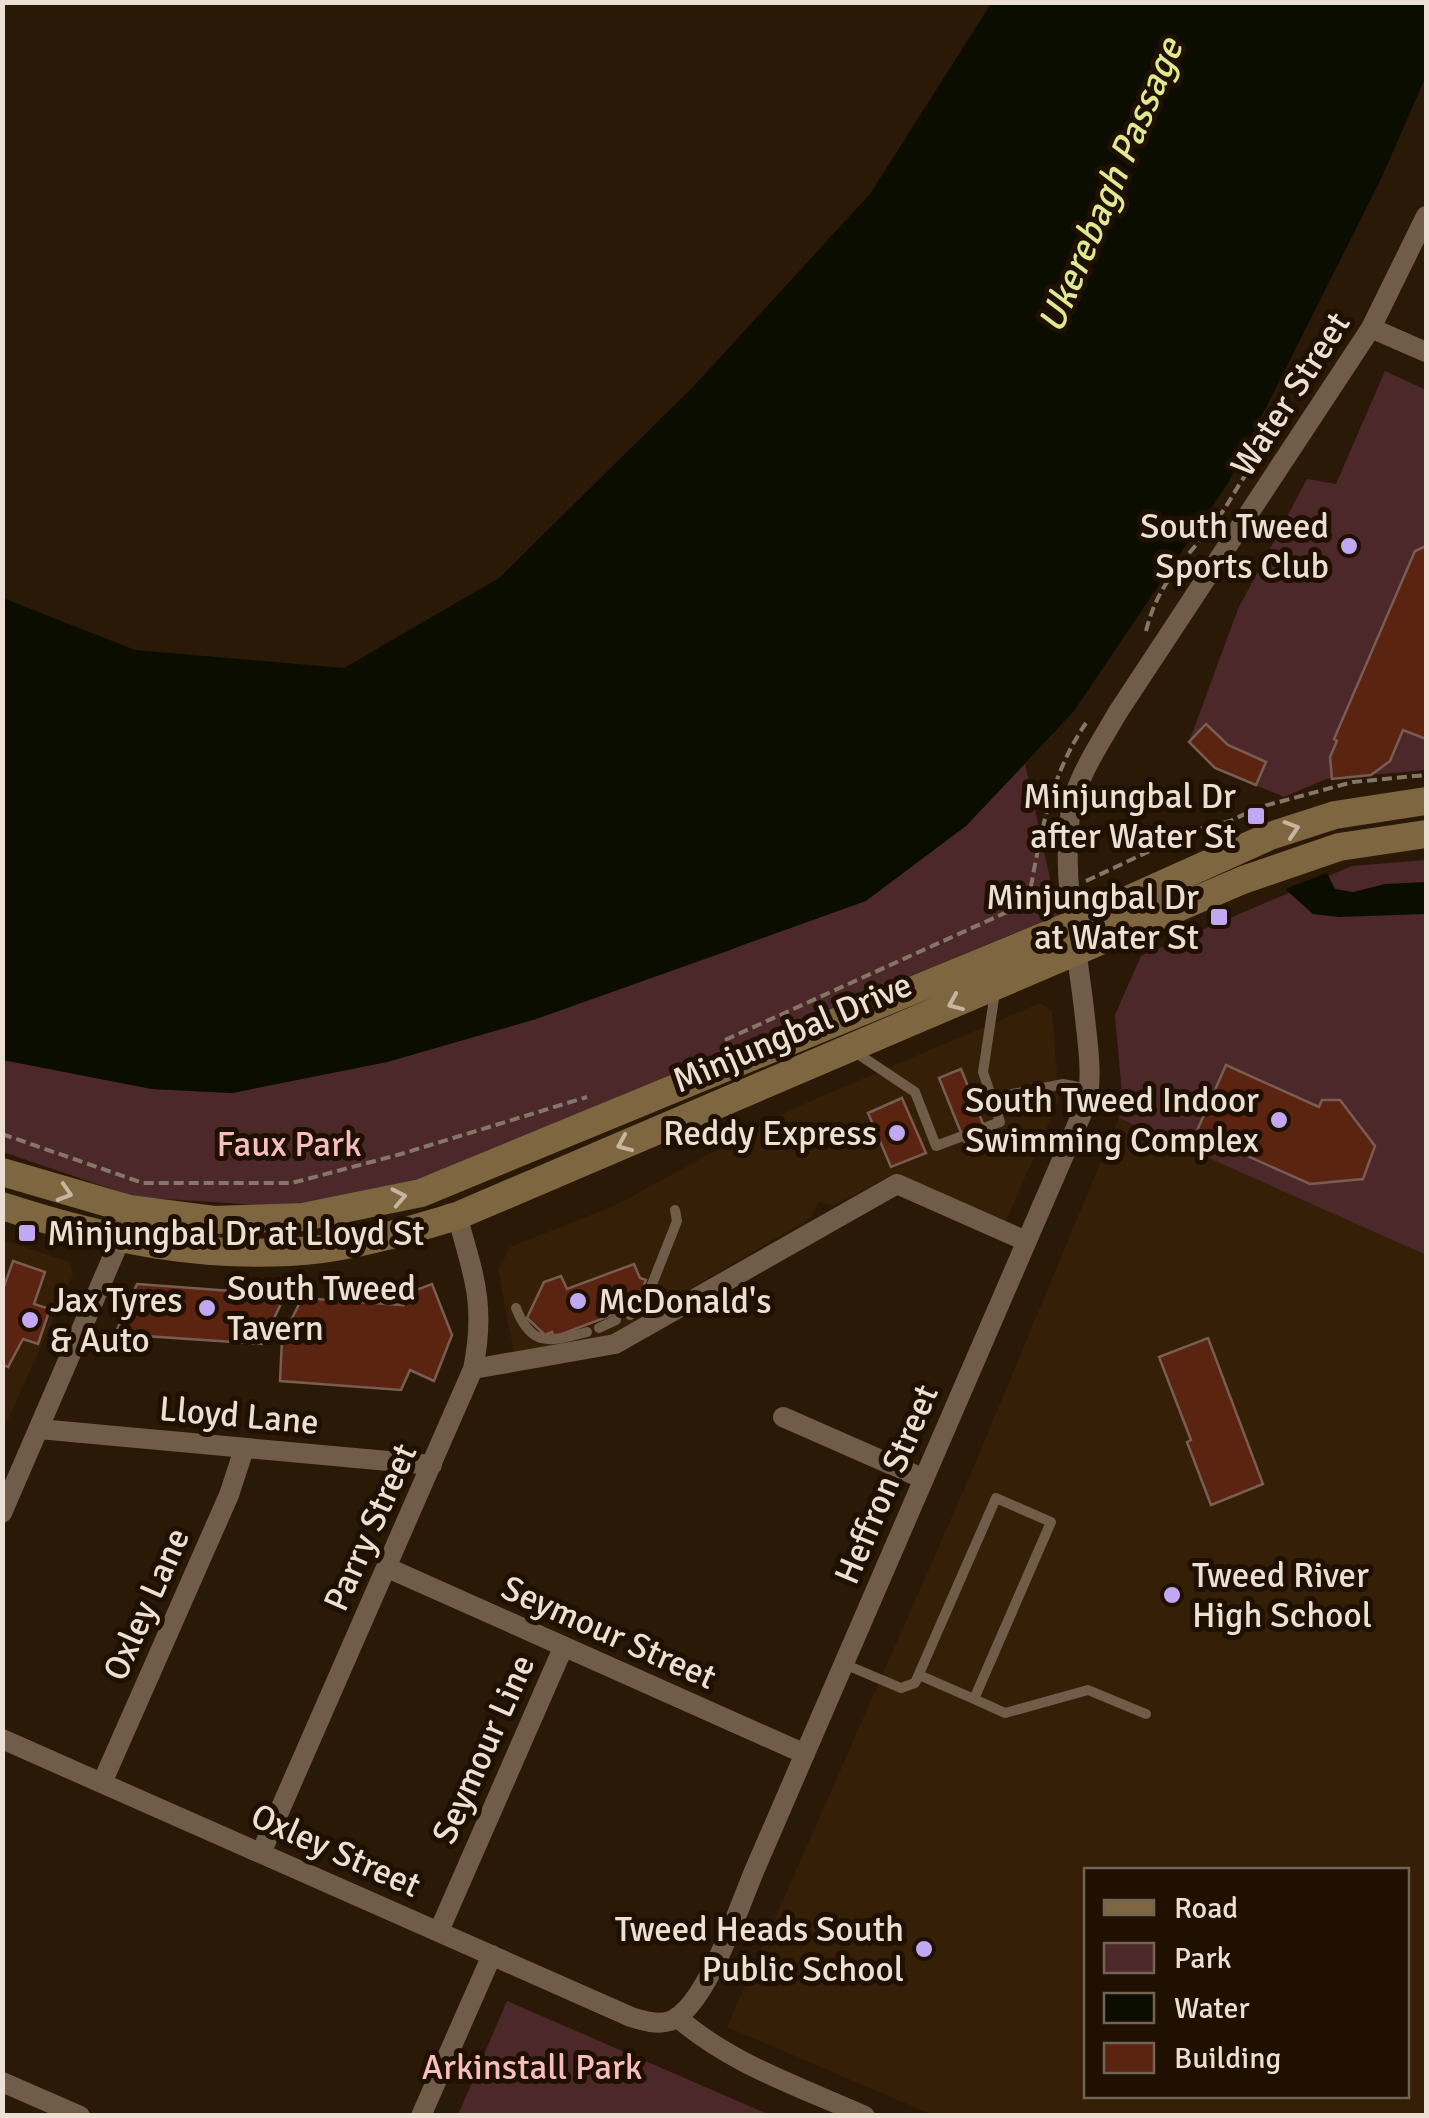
<svg xmlns="http://www.w3.org/2000/svg" width="1429" height="2118" font-family="Signika,sans-serif">
  <style>
    .built { fill: #351f06; fill-rule: evenodd }
    .green { fill: #4d282b }
    .water { fill: #0b0d00 }
    .building { fill: #5a2411; stroke: #795d53; stroke-width: 2.5 }
    .lines { fill: none; stroke-linecap: round; stroke-linejoin: round }
    .path { stroke: #857767; stroke-width: 4; stroke-dasharray: 10 5; stroke-linecap: butt }
    .lane { stroke: #705c48; stroke-width: 10 }
    .street { stroke: #705c48; stroke-width: 20 }
    .secondary { stroke: #7e6740; stroke-width: 28 }
    .oneway { stroke: #c6b6a0 }
    .poi-dot { fill: #c1a8f3; stroke: #201001; stroke-width: 4 }
    .labels { text-anchor: middle; stroke-width: 10; stroke-linejoin: round; paint-order: stroke }
    .street-label { font-size: 35px; fill: #ece0d4; stroke: #201001 }
    .poi-label { font-size: 35px; fill: #ece0d4; stroke: #201001; text-anchor: end }
    .park-label { font-size: 35px; fill: #f8bdc0; stroke: #201001 }
    .water-label { font-size: 38px; font-style: italic; fill: #deea90; stroke: #201001 }
  </style>
  <rect width="100%" height="100%" fill="#2a1907"/>
  <path class="built" d="M 1040,1003 L 1052,1011 L 1059,1100 L 1005,1223 L 890,1176 L 833,1206 L 819,1202 L 812,1217 L 607,1338 L 514,1353 L 498,1270 L 510,1247 L 616,1205 L 792,1109 Z
    M 1119,1118 L 1426,1255 L 1426,2115 L 933,2115 L 727,2027 L 969,1478 ZM 1086,1870 L 1406,1870 L 1406,2096 L 1086,2096 Z
    M 3,1240 L 69,1262 L 73,1275 L 3,1431 Z"/>
  <path class="green" d="M 1385,371 L 1426,390 L 1426,770 L 1326,779 L 1284,797 L 1215,768 L 1189,742 L 1238,609 L 1307,479 L 1336,484 Z
    M 1025,764 L 1058,915 L 423,1178 L 290,1207 L 135,1197 L 3,1152 L 3,1060 L 152,1089 L 232,1093 L 387,1062 L 536,1019 L 731,950 L 966,826 Z
    M 1426,860 L 1426,1255 L 1119,1118 L 1123,1105 L 1115,1015 L 1141,956 L 1352,866 Z
    M 507,2001 L 770,2115 L 458,2115 Z"/>
  <path class="water" d="M 992,2 L 1426,3 L 1426,76 L 1381,179 L 1228,483 L 1074,711 L 966,826 L 866,901 L 536,1019 L 387,1062 L 232,1093 L 152,1089 L 3,1060 L 3,598 L 135,650 L 344,668 L 499,578 L 693,387 L 870,194 Z
    M 1327,873 L 1335,889 L 1353,892 L 1385,884 L 1426,882 L 1426,914 L 1339,917 L 1313,914 L 1285,889 Z"/>
  <path class="building" d="M 1426,546 L 1426,739 L 1403,730 L 1390,761 L 1371,775 L 1332,779 L 1330,757 L 1337,741 L 1334,739 L 1415,551 Z
    M 1206,724 L 1228,745 L 1266,762 L 1256,785 L 1215,768 L 1189,742 Z
    M 1226,1065 L 1319,1107 L 1322,1100 L 1340,1100 L 1375,1146 L 1363,1179 L 1310,1184 L 1196,1133 Z
    M 961,1069 L 992,1146 L 970,1155 L 939,1078 Z
    M 902,1098 L 926,1153 L 891,1167 L 868,1113 Z
    M 13,1261 L 45,1272 L 34,1304 L 50,1309 L 38,1344 L 23,1339 L 8,1367 L 4,1365 L 2,1368 L 2,1292 Z
    M 634,1264 L 640,1278 L 646,1280 L 640,1295 L 633,1299 L 636,1306 L 554,1337 L 552,1332 L 545,1335 L 527,1318 L 544,1282 L 561,1276 L 567,1289 Z
    M 137,1284 L 285,1295 L 262,1344 L 115,1334 Z
    M 432,1284 L 452,1335 L 434,1381 L 410,1370 L 401,1390 L 280,1381 L 282,1339 L 302,1298 L 403,1305 L 400,1296 Z
    M 1208,1338 L 1263,1484 L 1211,1505 L 1187,1442 L 1191,1440 L 1159,1357 Z"/>
  <g class="lines">
    <path class="path" d="M 1146,631 C 1159,579 1187,559 1218,518 C 1231,501 1239,481 1254,465
      M 1086,881 L 1192,831 L 1230,821 L 1260,807 L 1353,782 L 1426,775
      M 1028,902 C 1040,838 1049,777 1086,723
      M 725,1040 L 1049,893
      M 2,1134 L 143,1183 L 292,1183 L 401,1154 L 587,1097"/>
    <path class="lane" d="M 855,1052 L 915,1092 L 936,1146 L 1000,1122 L 983,1072 L 995,992
      M 992,1098 L 1063,1084 L 1089,1089
      M 516,1308 C 532,1349 551,1341 587,1332
      M 630,1315 L 645,1302 L 677,1221 L 675,1210
      M 599,1328 L 616,1320
      M 844,1664 L 901,1688 L 915,1683 L 996,1498 L 1051,1522 L 974,1699 L 919,1675
      M 974,1699 L 1005,1713 L 1088,1690 L 1146,1714"/>
    <path class="street" d="M 1371,328 L 1426,352
      M 473,1369 L 615,1344 L 897,1184 L 1026,1241
      M 783,1417 L 924,1479
      M 39,1429 L 432,1465
      M 2,1513 L 120,1240 L 129,1209
      M 388,1568 L 805,1754
      M 2,1739 L 631,2017 C 644,2021 657,2025 670,2021 C 706,2008 740,1904 755,1869 L 1087,1102 C 1093,1073 1087,1039 1084,1009 C 1077,947 1057,853 1075,794 C 1085,765 1103,738 1118,712 L 1371,328 L 1426,216
      M 102,1783 L 229,1495 L 244,1449
      M 261,1853 L 473,1369 C 486,1306 474,1275 457,1216
      M 439,1931 L 563,1648
      M 677,2017 C 730,2064 801,2087 865,2116
      M 2,2082 L 80,2116
      M 421,2116 L 492,1955"/>
    <path class="secondary" d="M 2,1172 L 129,1209 L 214,1220 L 303,1217 L 421,1193 L 1074,924 L 1270,836 L 1335,815 L 1426,801
      M 2,1206 C 106,1240 212,1262 322,1249 C 368,1243 413,1229 457,1216 L 1243,880 L 1339,847 L 1426,834"/>
  </g>
  <defs><path id="oneway-chevron" d="M-2-3.5L2.5 0L-2 3.5" fill="none" stroke-width="1.6" stroke-linecap="round" stroke-linejoin="round" transform="scale(2.5)"/></defs>
  <g class="oneway">
    <use href="#oneway-chevron" transform="translate(1292 829) rotate(-18)"/>
    <use href="#oneway-chevron" transform="translate(955 1003) rotate(157)"/>
    <use href="#oneway-chevron" transform="translate(624 1144) rotate(157)"/>
    <use href="#oneway-chevron" transform="translate(65 1193) rotate(17)"/>
    <use href="#oneway-chevron" transform="translate(399 1197) rotate(-11)"/>
  </g>
  <g class="poi-dot">
    <circle cx="1349" cy="546" r="10"/>
    <rect x="1246" y="806" width="20" height="20" rx="5"/>
    <rect x="1209" y="907" width="20" height="20" rx="5"/>
    <circle cx="1279" cy="1120" r="10"/>
    <circle cx="897" cy="1133" r="10"/>
    <rect x="17" y="1223" width="20" height="20" rx="5"/>
    <circle cx="578" cy="1301" r="10"/>
    <circle cx="207" cy="1308" r="10"/>
    <circle cx="30" cy="1320" r="10"/>
    <circle cx="1172" cy="1595" r="10"/>
    <circle cx="924" cy="1949" r="10"/>
  </g>
  <g class="labels">
    <g class="street-label">
      <text transform="translate(1290 394) rotate(-57)" y="12">Water Street</text>
      <text transform="translate(792 1032) rotate(-23)" y="12">Minjungbal Drive</text>
      <text transform="translate(239 1415) rotate(5)" y="12">Lloyd Lane</text>
      <text transform="translate(886 1484) rotate(-67)" y="12">Heffron Street</text>
      <text transform="translate(370 1527) rotate(-66)" y="12">Parry Street</text>
      <text transform="translate(146 1604) rotate(-66)" y="12">Oxley Lane</text>
      <text transform="translate(609 1632) rotate(24)" y="12">Seymour Street</text>
      <text transform="translate(483 1749) rotate(-66)" y="12">Seymour Line</text>
      <text transform="translate(336 1850) rotate(24)" y="12">Oxley Street</text>
    </g>
    <g class="poi-label">
      <text x="1329" y="538">South Tweed<tspan x="1329" dy="40">Sports Club</tspan></text>
      <text x="1236" y="808">Minjungbal Dr<tspan x="1236" dy="40">after Water St</tspan></text>
      <text x="1199" y="909">Minjungbal Dr<tspan x="1199" dy="40">at Water St</tspan></text>
      <text x="1259" y="1112">South Tweed Indoor<tspan x="1259" dy="40">Swimming Complex</tspan></text>
      <text x="877" y="1145">Reddy Express</text>
      <text x="47" y="1245" text-anchor="start">Minjungbal Dr at Lloyd St</text>
      <text x="227" y="1300" text-anchor="start">South Tweed<tspan x="227" dy="40">Tavern</tspan></text>
      <text x="50" y="1312" text-anchor="start">Jax Tyres<tspan x="50" dy="40">&amp; Auto</tspan></text>
      <text x="598" y="1313" text-anchor="start">McDonald's</text>
      <text x="1192" y="1587" text-anchor="start">Tweed River<tspan x="1192" dy="40">High School</tspan></text>
      <text x="904" y="1941">Tweed Heads South<tspan x="904" dy="40">Public School</tspan></text>
    </g>
    <g class="park-label">
      <text x="289" y="1156">Faux Park</text>
      <text x="532" y="2079">Arkinstall Park</text>
    </g>
    <g class="water-label">
      <text transform="translate(1110 185) rotate(-67)" y="13">Ukerebagh Passage</text>
    </g>
  </g>
  <rect width="1429" height="2118" fill="none" stroke="#ece0d4" stroke-width="10"/>
  <rect x="1084" y="1868" width="325" height="230" fill="#201001" stroke="#726355" stroke-width="2.5"/>
  <rect x="1104" y="1900" width="50" height="15" fill="#7e6740" stroke="#726355" stroke-width="2.5"/>
  <text x="1174" y="1918" font-size="30" fill="#ece0d4">Road</text>
  <rect x="1104" y="1943" width="50" height="30" fill="#4d282b" stroke="#726355" stroke-width="2.5"/>
  <text x="1174" y="1968" font-size="30" fill="#ece0d4">Park</text>
  <rect x="1104" y="1993" width="50" height="30" fill="#0b0d00" stroke="#726355" stroke-width="2.5"/>
  <text x="1174" y="2018" font-size="30" fill="#ece0d4">Water</text>
  <rect x="1104" y="2043" width="50" height="30" fill="#5a2411" stroke="#726355" stroke-width="2.5"/>
  <text x="1174" y="2068" font-size="30" fill="#ece0d4">Building</text>
</svg>
